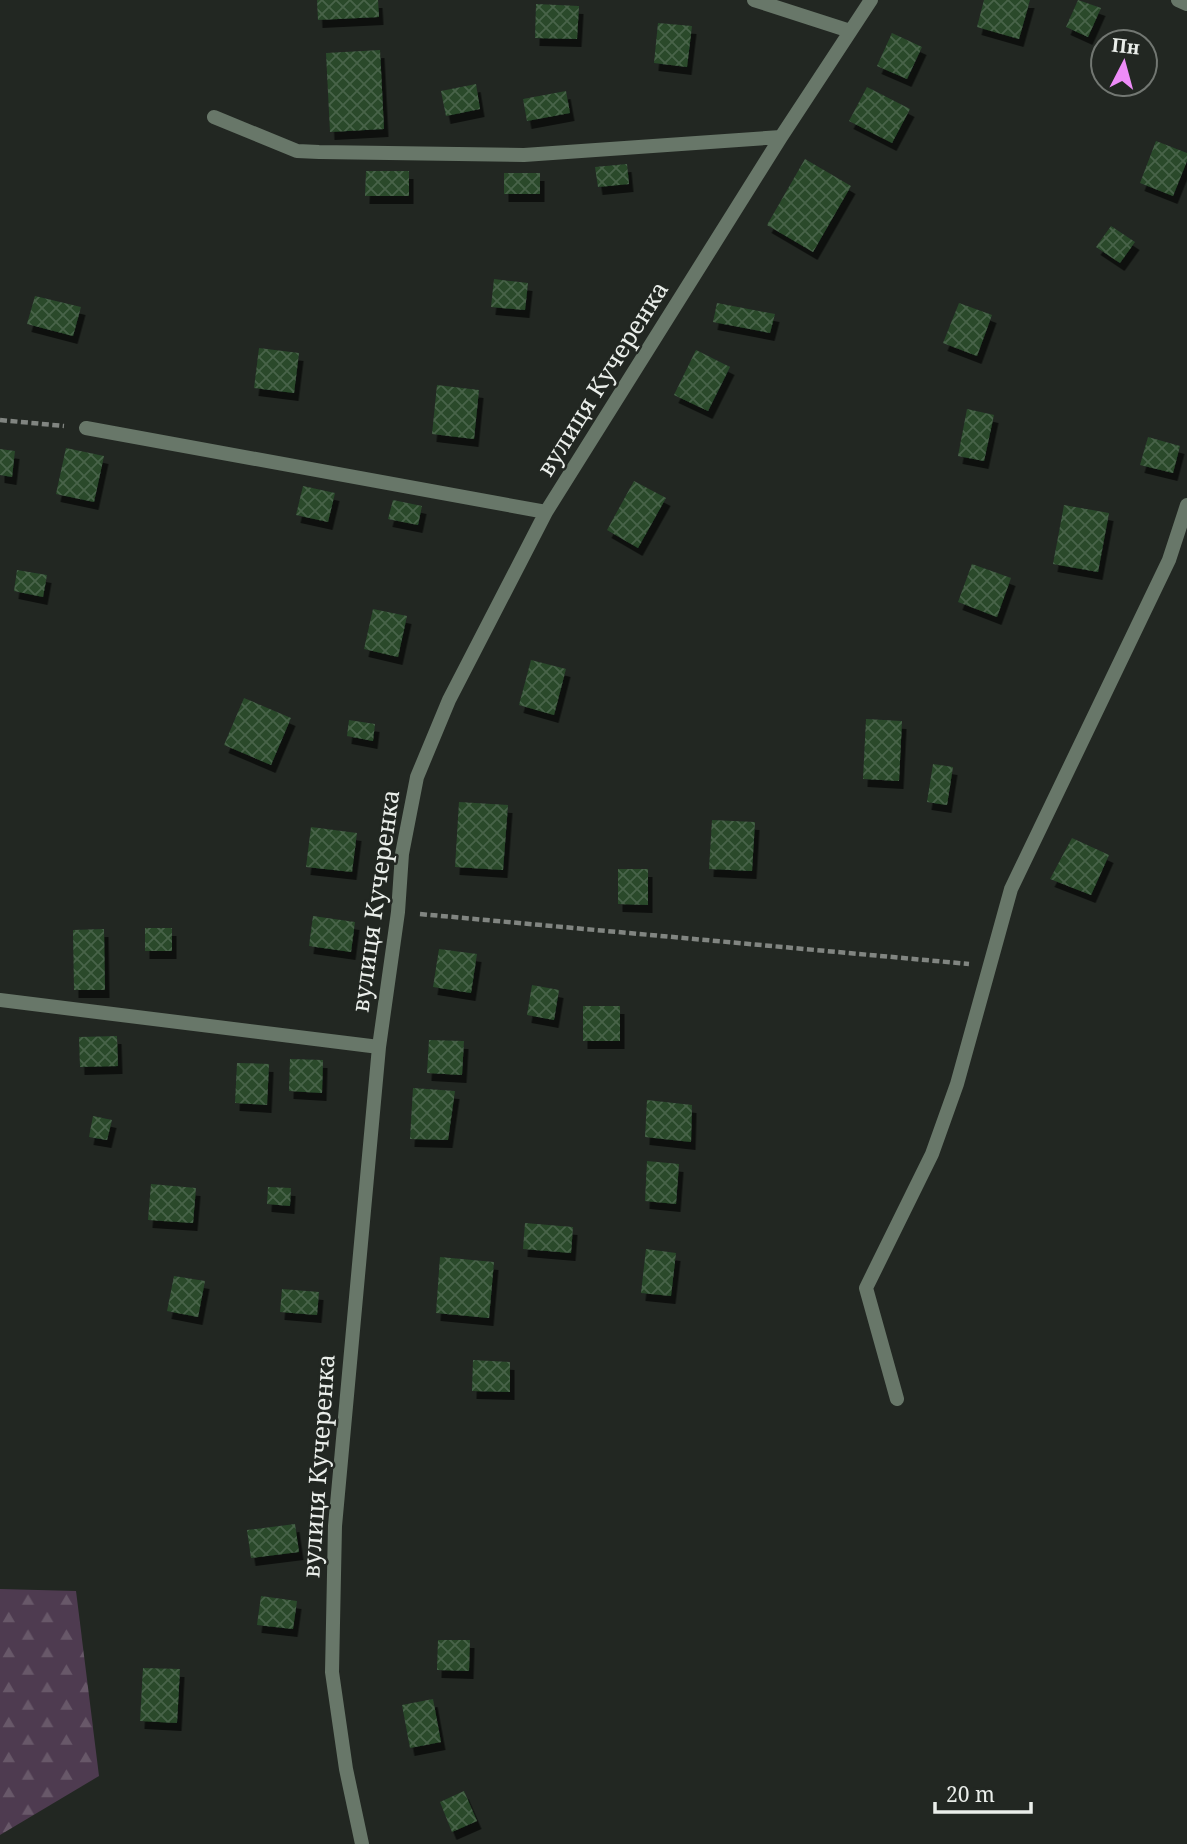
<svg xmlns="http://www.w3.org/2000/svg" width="1187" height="1844" font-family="'Noto Serif',serif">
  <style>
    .forest { fill: url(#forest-firs) }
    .building { fill: url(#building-cross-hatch); filter: url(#shadow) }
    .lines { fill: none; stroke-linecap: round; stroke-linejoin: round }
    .path { stroke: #818581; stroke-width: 4.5; stroke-dasharray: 7 3.5; stroke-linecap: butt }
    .street { stroke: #687769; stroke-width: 14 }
    .labels { text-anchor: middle; stroke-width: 5; stroke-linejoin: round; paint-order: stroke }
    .street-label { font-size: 24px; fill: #eaeeea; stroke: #222722 }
  </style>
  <defs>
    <pattern id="forest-firs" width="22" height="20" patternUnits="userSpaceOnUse" patternTransform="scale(1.75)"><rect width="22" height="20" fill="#4e3b50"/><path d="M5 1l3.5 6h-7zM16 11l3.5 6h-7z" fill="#685869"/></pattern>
    <pattern id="building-cross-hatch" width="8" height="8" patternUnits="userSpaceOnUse" patternTransform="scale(1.75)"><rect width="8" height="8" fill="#29492b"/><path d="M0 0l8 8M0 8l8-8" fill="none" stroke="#48644a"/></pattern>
    <filter id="shadow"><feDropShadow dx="4.5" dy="8" stdDeviation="0" flood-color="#0009"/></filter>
  </defs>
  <rect width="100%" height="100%" fill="#222722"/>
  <path class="forest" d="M 0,1589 L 76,1591 L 99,1776 L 0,1835 Z"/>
  <path class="building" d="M 317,0 L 378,0 L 379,17 L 318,20 Z
    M 984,0 L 1030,0 L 1019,39 L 977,27 Z
    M 1078,0 L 1101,8 L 1088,37 L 1066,27 Z
    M 536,4 L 579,6 L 577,39 L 535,38 Z
    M 658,23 L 692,26 L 687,67 L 654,63 Z
    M 892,33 L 922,47 L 907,79 L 877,66 Z
    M 380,50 L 384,129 L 330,132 L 326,53 Z
    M 476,84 L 480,109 L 446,116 L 441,91 Z
    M 867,87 L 910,109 L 892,143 L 849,121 Z
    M 566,91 L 570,113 L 527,121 L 523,99 Z
    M 1156,141 L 1187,153 L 1187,161 L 1173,196 L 1140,183 Z
    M 805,159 L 851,186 L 813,252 L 767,225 Z
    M 627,164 L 629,184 L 598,187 L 595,167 Z
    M 366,171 L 409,171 L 409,196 L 365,196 Z
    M 504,173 L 540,173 L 540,194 L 504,194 Z
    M 1111,226 L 1135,242 L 1120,263 L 1096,247 Z
    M 494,279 L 528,283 L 525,310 L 491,307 Z
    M 35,296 L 81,307 L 73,336 L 27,324 Z
    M 717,303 L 775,314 L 770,333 L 713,322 Z
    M 959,303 L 992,315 L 977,356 L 943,343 Z
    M 259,348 L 299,353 L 294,393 L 254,388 Z
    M 696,350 L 730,367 L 708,411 L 674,395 Z
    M 437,385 L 479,390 L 474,439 L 432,434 Z
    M 967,409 L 994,415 L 984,461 L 958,456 Z
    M 1148,437 L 1180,446 L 1173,473 L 1140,465 Z
    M 66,448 L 104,456 L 94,502 L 56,494 Z
    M 0,449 L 15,451 L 12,477 L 0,475 Z
    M 634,481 L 666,498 L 638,548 L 607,530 Z
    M 303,486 L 335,493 L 328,522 L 296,515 Z
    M 393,500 L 422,506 L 418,525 L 388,519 Z
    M 1064,505 L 1109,513 L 1098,572 L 1053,564 Z
    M 972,564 L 1011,578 L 997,617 L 958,602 Z
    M 17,570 L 47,575 L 43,597 L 14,591 Z
    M 373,609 L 407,616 L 398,657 L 364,649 Z
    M 531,660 L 566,669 L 554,715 L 519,705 Z
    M 244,698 L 291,718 L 271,765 L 224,745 Z
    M 866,719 L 902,721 L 899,781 L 863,779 Z
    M 349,720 L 375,724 L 373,741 L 347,736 Z
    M 933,764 L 953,767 L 947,805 L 927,802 Z
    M 459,802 L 508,805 L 503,870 L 455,867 Z
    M 712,820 L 755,822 L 752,871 L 709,869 Z
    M 311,827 L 357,833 L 352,872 L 306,867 Z
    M 1072,838 L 1109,855 L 1091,895 L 1050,879 Z
    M 618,869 L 648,869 L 648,905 L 618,904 Z
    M 313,916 L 355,922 L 351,952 L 309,946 Z
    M 145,928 L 172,928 L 172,951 L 145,951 Z
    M 104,929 L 105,990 L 74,990 L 73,930 Z
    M 439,949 L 477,954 L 471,993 L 433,987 Z
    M 532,985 L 559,990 L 554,1020 L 527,1015 Z
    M 583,1006 L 620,1006 L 620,1041 L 583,1041 Z
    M 117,1036 L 118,1066 L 80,1067 L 79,1037 Z
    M 429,1040 L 464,1041 L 462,1075 L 427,1073 Z
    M 290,1059 L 323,1060 L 322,1093 L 289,1091 Z
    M 237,1063 L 269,1064 L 267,1105 L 235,1103 Z
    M 413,1088 L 455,1091 L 448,1140 L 410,1139 Z
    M 647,1100 L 692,1105 L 691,1142 L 645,1137 Z
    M 93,1116 L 112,1120 L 107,1140 L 89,1137 Z
    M 647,1161 L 679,1164 L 676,1204 L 645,1201 Z
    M 151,1184 L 196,1188 L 193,1223 L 148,1220 Z
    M 268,1187 L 291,1188 L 290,1206 L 267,1204 Z
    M 525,1223 L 573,1227 L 571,1253 L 523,1249 Z
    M 646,1249 L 676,1253 L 671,1296 L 641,1293 Z
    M 440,1257 L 494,1262 L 489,1318 L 436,1313 Z
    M 174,1276 L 205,1281 L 198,1317 L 167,1311 Z
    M 282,1289 L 319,1292 L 317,1315 L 280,1312 Z
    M 473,1360 L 510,1362 L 510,1392 L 472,1391 Z
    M 295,1524 L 299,1552 L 251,1558 L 247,1530 Z
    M 261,1596 L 297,1601 L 293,1629 L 257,1625 Z
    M 438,1640 L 470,1640 L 469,1671 L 437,1670 Z
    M 143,1668 L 180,1669 L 177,1723 L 140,1721 Z
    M 433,1699 L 441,1742 L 410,1748 L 402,1705 Z
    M 464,1791 L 477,1821 L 452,1832 L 440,1802 Z"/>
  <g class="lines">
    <path class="path" d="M 0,420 L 64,426
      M 420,914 L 969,964"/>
    <path class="street" d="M 754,0 L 850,31
      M 1178,0 L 1187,4
      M 214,117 L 297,151 L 319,152 L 524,155 L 781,137
      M 86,428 L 546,512
      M 0,1000 L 379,1047
      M 897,1399 L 866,1288 L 932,1154 L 957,1084 L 1011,889 L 1169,560 L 1187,505
      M 362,1844 L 346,1769 L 332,1672 L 335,1526 L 379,1047 L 398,912 L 402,854 L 417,777 L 449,700 L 546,512 L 781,137 L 871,0"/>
  </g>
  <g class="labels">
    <g class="street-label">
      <text transform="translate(603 379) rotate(-58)" y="8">вулиця Кучеренка</text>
      <text transform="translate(376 901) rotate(-82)" y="8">вулиця Кучеренка</text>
      <text transform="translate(319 1466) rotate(-86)" y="8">вулиця Кучеренка</text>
    </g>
  </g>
  <g transform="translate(1124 63) rotate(6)"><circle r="33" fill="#222722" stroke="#727772" stroke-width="2"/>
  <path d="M0-5L12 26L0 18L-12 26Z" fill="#ee8cf8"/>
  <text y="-10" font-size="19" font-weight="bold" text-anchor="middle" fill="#eaeeea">Пн</text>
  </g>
  <path d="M935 1802v10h96v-10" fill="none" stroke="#eaeeea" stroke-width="3.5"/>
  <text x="946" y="1802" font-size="21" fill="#eaeeea" stroke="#222722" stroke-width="5" paint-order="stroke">20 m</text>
</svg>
